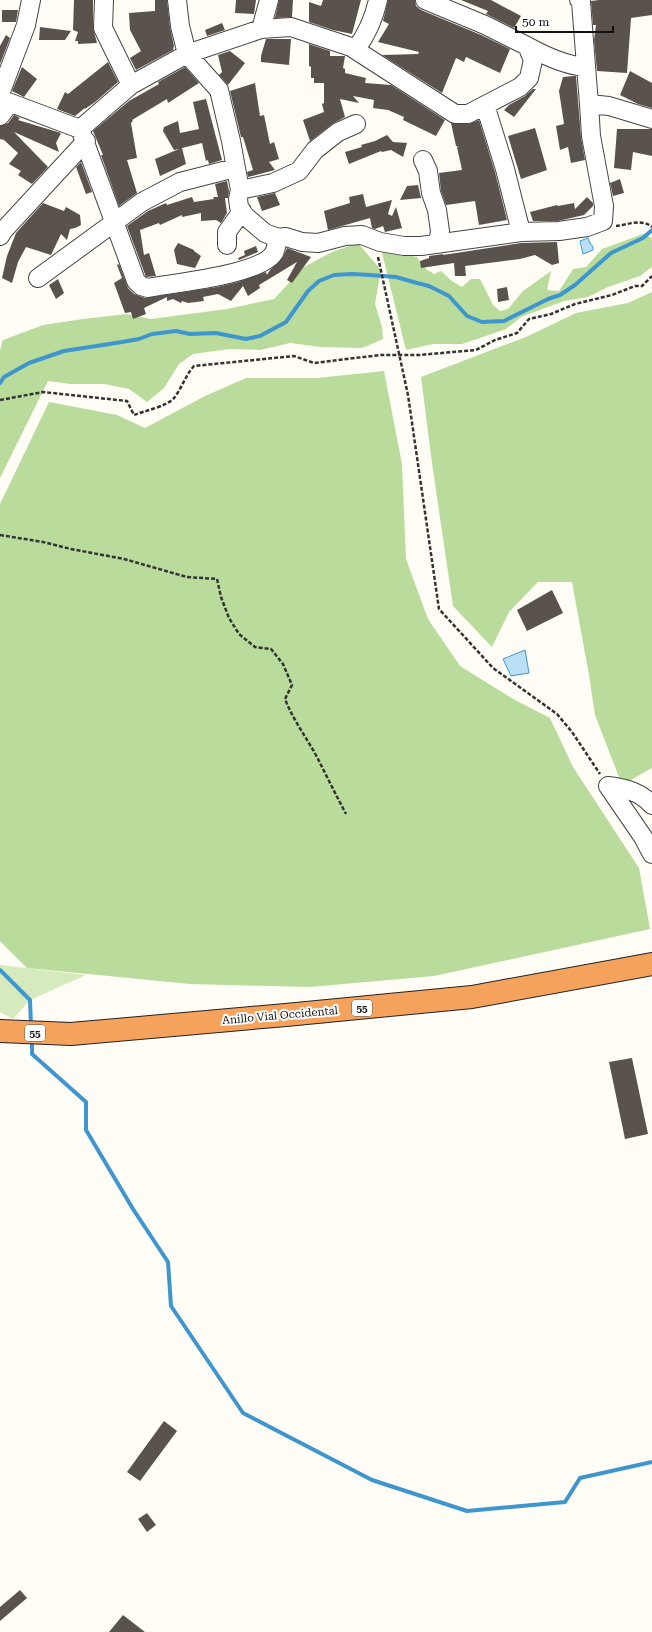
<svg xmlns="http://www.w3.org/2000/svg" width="652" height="1632" font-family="'Roboto Serif',serif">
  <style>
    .green { fill: #d5ebbd }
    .forest { fill: #b9dc9c }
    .water { fill: #b9e0f7; stroke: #3f96cf }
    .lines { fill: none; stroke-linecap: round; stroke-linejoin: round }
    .stream { stroke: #3f96cf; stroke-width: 4 }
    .building { fill: #5a524d }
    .minor-casing { stroke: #444; stroke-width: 20 }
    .highway-casing { stroke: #222; stroke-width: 24 }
    .path { stroke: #333; stroke-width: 2.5; stroke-dasharray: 4 2; stroke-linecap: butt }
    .minor { stroke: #fff; stroke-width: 18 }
    .highway { stroke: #f5a25d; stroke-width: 22 }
    .labels { text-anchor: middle; stroke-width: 4; stroke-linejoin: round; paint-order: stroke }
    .shield { fill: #fff; stroke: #585858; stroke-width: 1 }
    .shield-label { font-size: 10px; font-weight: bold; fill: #111 }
    .street-label { font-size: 11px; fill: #111; stroke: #fff }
  </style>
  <rect width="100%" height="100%" fill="#fffdf5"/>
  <path class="green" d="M 0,965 L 86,975 L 30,1000 L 13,1019 L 0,1012 Z"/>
  <path class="forest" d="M 643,234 L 652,238 L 652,267 L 640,276 L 608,287 L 588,297 L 564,301 L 521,317 L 506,329 L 483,337 L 462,344 L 433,344 L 406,350 L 381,249 L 417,257 L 426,269 L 434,274 L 441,271 L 452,281 L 462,287 L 471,279 L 480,279 L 493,305 L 500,311 L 508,309 L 523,291 L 551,271 L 547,290 L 559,291 L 573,269 L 586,267 L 602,249 Z
    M 358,243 L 381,270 L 375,304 L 382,327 L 383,339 L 362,348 L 321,347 L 290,343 L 260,350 L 229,349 L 193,354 L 179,364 L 164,388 L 147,402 L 129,389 L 104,384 L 70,384 L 48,381 L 0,478 L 0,350 L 3,340 L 43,325 L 83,319 L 127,314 L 151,319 L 227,309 L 274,299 L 304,267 L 332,252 Z
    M 652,292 L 652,768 L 622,785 L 595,715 L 589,675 L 572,582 L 538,582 L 509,612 L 492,647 L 453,606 L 432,463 L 421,377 L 526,337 L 576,313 L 628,303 Z
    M 384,371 L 402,464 L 406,559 L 428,619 L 460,666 L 515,700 L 550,718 L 573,767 L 639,868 L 650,929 L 434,976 L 310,987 L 190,984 L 27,968 L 0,941 L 0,504 L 49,402 L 117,415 L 145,428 L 205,396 L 246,378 L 317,378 Z"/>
  <path class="water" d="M 588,238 L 590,243 L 593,247 L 593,250 L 583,254 L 580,241 Z
    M 525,650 L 529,673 L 511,676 L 503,659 Z"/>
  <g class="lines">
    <path class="stream" d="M 0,383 L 4,377 L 29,363 L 64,351 L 122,342 L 139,339 L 152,334 L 176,331 L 190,334 L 216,333 L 246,339 L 260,336 L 286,322 L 308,291 L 319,281 L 334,275 L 352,274 L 370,275 L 396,277 L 417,283 L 429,286 L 449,296 L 467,316 L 482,322 L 504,321 L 548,299 L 560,295 L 575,285 L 611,253 L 643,238 L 652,230
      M 0,970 L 30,1000 L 31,1026
      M 32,1039 L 32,1054 L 86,1102 L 86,1130 L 133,1209 L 168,1262 L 171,1306 L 243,1413 L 372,1480 L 467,1511 L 565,1502 L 580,1478 L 652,1462"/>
  </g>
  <path class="building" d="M 74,0 L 93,0 L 93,28 L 97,43 L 78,44 L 78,41 L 75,41 L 78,32 L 73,30 Z
    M 155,0 L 167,0 L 170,27 L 174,46 L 173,50 L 136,70 L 130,58 L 141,51 L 130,30 L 129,13 L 155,11 Z
    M 236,0 L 256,0 L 254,14 L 235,13 Z
    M 279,0 L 293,0 L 292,17 L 275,18 Z
    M 323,0 L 361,0 L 352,34 L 333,30 L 309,22 L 309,2 L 321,6 Z
    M 388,0 L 415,0 L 416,6 L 421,10 L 481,35 L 510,49 L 500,73 L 466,57 L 464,62 L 456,58 L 442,93 L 382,55 L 418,54 L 419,52 L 378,42 L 389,24 L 383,21 Z
    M 461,0 L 491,0 L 521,16 L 514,28 L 486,14 L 488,11 Z
    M 599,0 L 652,0 L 652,15 L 631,18 L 627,73 L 597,71 L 594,40 L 596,25 L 593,25 L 591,1 Z
    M 2,10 L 18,10 L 16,22 L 2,22 Z
    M 222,23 L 225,30 L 207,36 L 205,30 Z
    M 40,27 L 71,31 L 65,40 L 39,40 Z
    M 6,35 L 10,38 L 0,64 L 0,46 Z
    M 266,39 L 291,39 L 289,65 L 261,62 L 261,56 Z
    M 309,44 L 330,51 L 330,56 L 345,56 L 343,68 L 345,69 L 345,73 L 366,78 L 365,83 L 391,85 L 445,120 L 436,136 L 403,120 L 404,117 L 388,110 L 373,108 L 374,100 L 353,96 L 359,103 L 340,99 L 345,117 L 332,124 L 310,141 L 303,120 L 324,112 L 322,104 L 324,103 L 324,83 L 314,83 L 314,78 L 311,78 L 311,67 L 309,66 Z
    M 230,51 L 245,63 L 228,85 L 219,75 L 222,72 L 218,55 Z
    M 108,62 L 118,82 L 95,102 L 85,109 L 85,108 L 75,116 L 57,109 L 65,92 L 68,94 Z
    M 22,67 L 37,79 L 24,97 L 12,91 Z
    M 185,67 L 199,83 L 168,103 L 167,99 L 132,120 L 133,121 L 131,123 L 137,158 L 127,160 L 137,193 L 119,206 L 101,155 L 103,155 L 93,131 L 129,101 L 159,84 L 158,82 Z
    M 630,71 L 652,83 L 652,108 L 638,104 L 620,95 Z
    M 574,76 L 576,76 L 581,137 L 585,160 L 571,163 L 568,147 L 560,150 L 556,126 L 564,124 L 559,91 L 563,77 Z
    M 255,83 L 260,116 L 264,115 L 270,144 L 274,142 L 279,159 L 269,162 L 275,170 L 248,177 L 247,172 L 253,170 L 243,137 L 241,137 L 230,91 Z
    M 533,89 L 536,89 L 514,117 L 504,110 L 509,105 L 525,96 Z
    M 206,99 L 222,160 L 209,164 L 208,160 L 206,161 L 202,143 L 182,148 L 186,164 L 160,176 L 155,159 L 179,149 L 174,150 L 163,131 L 164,127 L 178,121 L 180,133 L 199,129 L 193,102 Z
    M 14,115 L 20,118 L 18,120 L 61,133 L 56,143 L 59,152 L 14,132 L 48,167 L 32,184 L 18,175 L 21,171 L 9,164 L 18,153 L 4,140 L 0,139 L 0,126 L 8,123 Z
    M 479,120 L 495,172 L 507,220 L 479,225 L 475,201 L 446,205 L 441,191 L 439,173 L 462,170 L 457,147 L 459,147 L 456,146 L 451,123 L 468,124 Z
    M 535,128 L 547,170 L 521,179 L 508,136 Z
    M 617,129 L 652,129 L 652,156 L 633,152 L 631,170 L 614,168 Z
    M 387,135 L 393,142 L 407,143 L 403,157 L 391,150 L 382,152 L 381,151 L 349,164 L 345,152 L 362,147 L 361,145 L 375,141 Z
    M 81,162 L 92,192 L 86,194 L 76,167 Z
    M 620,179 L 624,193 L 613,196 L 610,183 Z
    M 227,181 L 229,191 L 228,198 L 225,198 L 227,213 L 221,223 L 216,220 L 201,221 L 201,213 L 182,217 L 182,215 L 160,225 L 159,223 L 140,230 L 144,255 L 149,253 L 156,276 L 146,277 L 127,226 L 148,211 L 166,203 L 167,205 L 192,197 L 194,202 L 214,199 L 213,197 L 218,197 L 215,184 Z
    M 418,185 L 421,198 L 400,200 L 407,186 Z
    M 275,193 L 280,205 L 262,211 L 257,197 Z
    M 363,194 L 366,207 L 392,200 L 388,214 L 392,216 L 396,207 L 402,228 L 385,232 L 383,226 L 375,229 L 372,228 L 370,218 L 328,230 L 324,211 L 350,203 L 349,197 Z
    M 587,197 L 593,203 L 593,206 L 584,215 L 558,221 L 533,221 L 530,212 L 557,205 L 558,206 L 574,203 L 575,209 Z
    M 43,203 L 64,211 L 66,207 L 80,215 L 81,225 L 75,228 L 70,229 L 67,240 L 61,234 L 51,255 L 26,247 L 18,262 L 12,283 L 2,278 L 7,256 L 16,233 Z
    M 557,242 L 559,263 L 552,265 L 535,255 L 520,259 L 465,266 L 466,276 L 455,276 L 454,263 L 421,268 L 420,261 L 429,258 L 429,256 L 443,254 L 443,255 L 521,243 Z
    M 178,243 L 194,250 L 194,251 L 201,256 L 195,268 L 177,264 L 174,250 Z
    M 256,246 L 258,252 L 239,260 L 238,258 L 245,255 L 244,251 Z
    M 287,248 L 311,257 L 292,283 L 287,280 L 297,262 L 259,285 L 260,288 L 248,296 L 243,286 L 231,301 L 218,294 L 203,297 L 204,301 L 188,303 L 182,301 L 181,303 L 173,299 L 167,301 L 167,297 L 144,308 L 146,314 L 133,319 L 131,312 L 125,313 L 114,283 L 122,278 L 117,265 L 119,264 L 128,288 L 134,294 L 145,298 L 217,287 L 238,282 L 266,272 L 267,275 L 270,270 L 283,257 Z
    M 58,279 L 64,293 L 56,299 L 49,285 Z
    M 507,287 L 509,300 L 498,302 L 497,289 Z
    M 552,590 L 563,613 L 527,631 L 517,610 Z
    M 632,1058 L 648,1134 L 625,1139 L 609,1062 Z
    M 164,1421 L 177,1431 L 140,1481 L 127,1472 Z
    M 147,1513 L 156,1525 L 147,1532 L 138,1519 Z
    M 20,1590 L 27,1598 L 0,1621 L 0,1607 Z
    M 123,1615 L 145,1632 L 109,1632 Z"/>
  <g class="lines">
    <defs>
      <path id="minor" d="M 104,0 L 103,28 L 131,85
        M 177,0 L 180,26 L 187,54 L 219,90 L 231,141 L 240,190 L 238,199 L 239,207 L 245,216 L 265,233 L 278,238 L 286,237 L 302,242 L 318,243 L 345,236 L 362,235 L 380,242 L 404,246 L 421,246 L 521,232 L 559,231 L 587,227 L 603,221 L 604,206 L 591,136 L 589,104 L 609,106 L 652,119
        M 579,0 L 581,2 L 589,104
        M 261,29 L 269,0
        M 527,46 C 545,56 564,65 585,67
        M 356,49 C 367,34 374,18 378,0
        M 0,94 L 26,25 L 31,0
        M 0,99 L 80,129 L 131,85 L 187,54 L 261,29 L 291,27 L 351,47 L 455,114 L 468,114 L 520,87 L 529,78 L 533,60 L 527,46 L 485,25 L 425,0
        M 485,105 L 505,169 L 521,232
        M 0,116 L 10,103
        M 80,129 L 136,281 L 141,286 L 148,288 C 174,283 260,275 274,253 C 276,249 277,242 278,238
        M 423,160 L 428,171 L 431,193 L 437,210 L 440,231 L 438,243
        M 240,190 L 273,183 L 299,171 L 315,150 L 338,132 L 356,124
        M 0,236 L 3,231 L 86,141
        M 227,245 L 227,232 L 242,211
        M 38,278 L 142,202 L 180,182 L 235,168
        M 608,786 L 643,837 L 652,854
        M 608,786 C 625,788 641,792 652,805"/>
      <path id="highway" d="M 0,1031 L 71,1034 L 286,1015 L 472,997 L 652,964"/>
    </defs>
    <use href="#minor" class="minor-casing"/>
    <use href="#highway" class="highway-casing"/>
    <path class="path" d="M 616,226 C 627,225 642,218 652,227
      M 378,257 L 408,395 L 439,609 L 493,668 L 557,714 L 572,732 L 600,774
      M 0,400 L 43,392 L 127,401 L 134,415 C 144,411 168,406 174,398 C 182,388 185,376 194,366 L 294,356 L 314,363 L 380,355 L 419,355 L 476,350 L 495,340 L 517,333 L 529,319 L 551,314 L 575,304 L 612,295 L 635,286 L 642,286 L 652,276
      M 0,535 L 43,542 L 71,549 L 124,559 L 187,577 L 217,579 L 221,597 L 229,618 L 239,634 L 255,647 L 271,649 L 283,664 L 292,685 L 285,699 C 293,720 307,738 318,759 C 327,777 336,795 346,814"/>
    <use href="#minor" class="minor"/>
    <use href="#highway" class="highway"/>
  </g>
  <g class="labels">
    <g class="shield">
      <rect x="352" y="1000" width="20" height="16" rx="3"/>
      <rect x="25" y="1025" width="20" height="16" rx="3"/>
    </g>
    <g class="shield-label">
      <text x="362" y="1012">55</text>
      <text x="35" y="1037">55</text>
    </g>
    <g class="street-label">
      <text transform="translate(280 1015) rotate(-5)" y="4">Anillo Vial Occidental</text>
    </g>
  </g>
  <path d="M516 26v6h97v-6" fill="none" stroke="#111111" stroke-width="2"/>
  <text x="522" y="26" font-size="12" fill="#111111" stroke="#ffffff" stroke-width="3" paint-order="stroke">50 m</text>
</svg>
